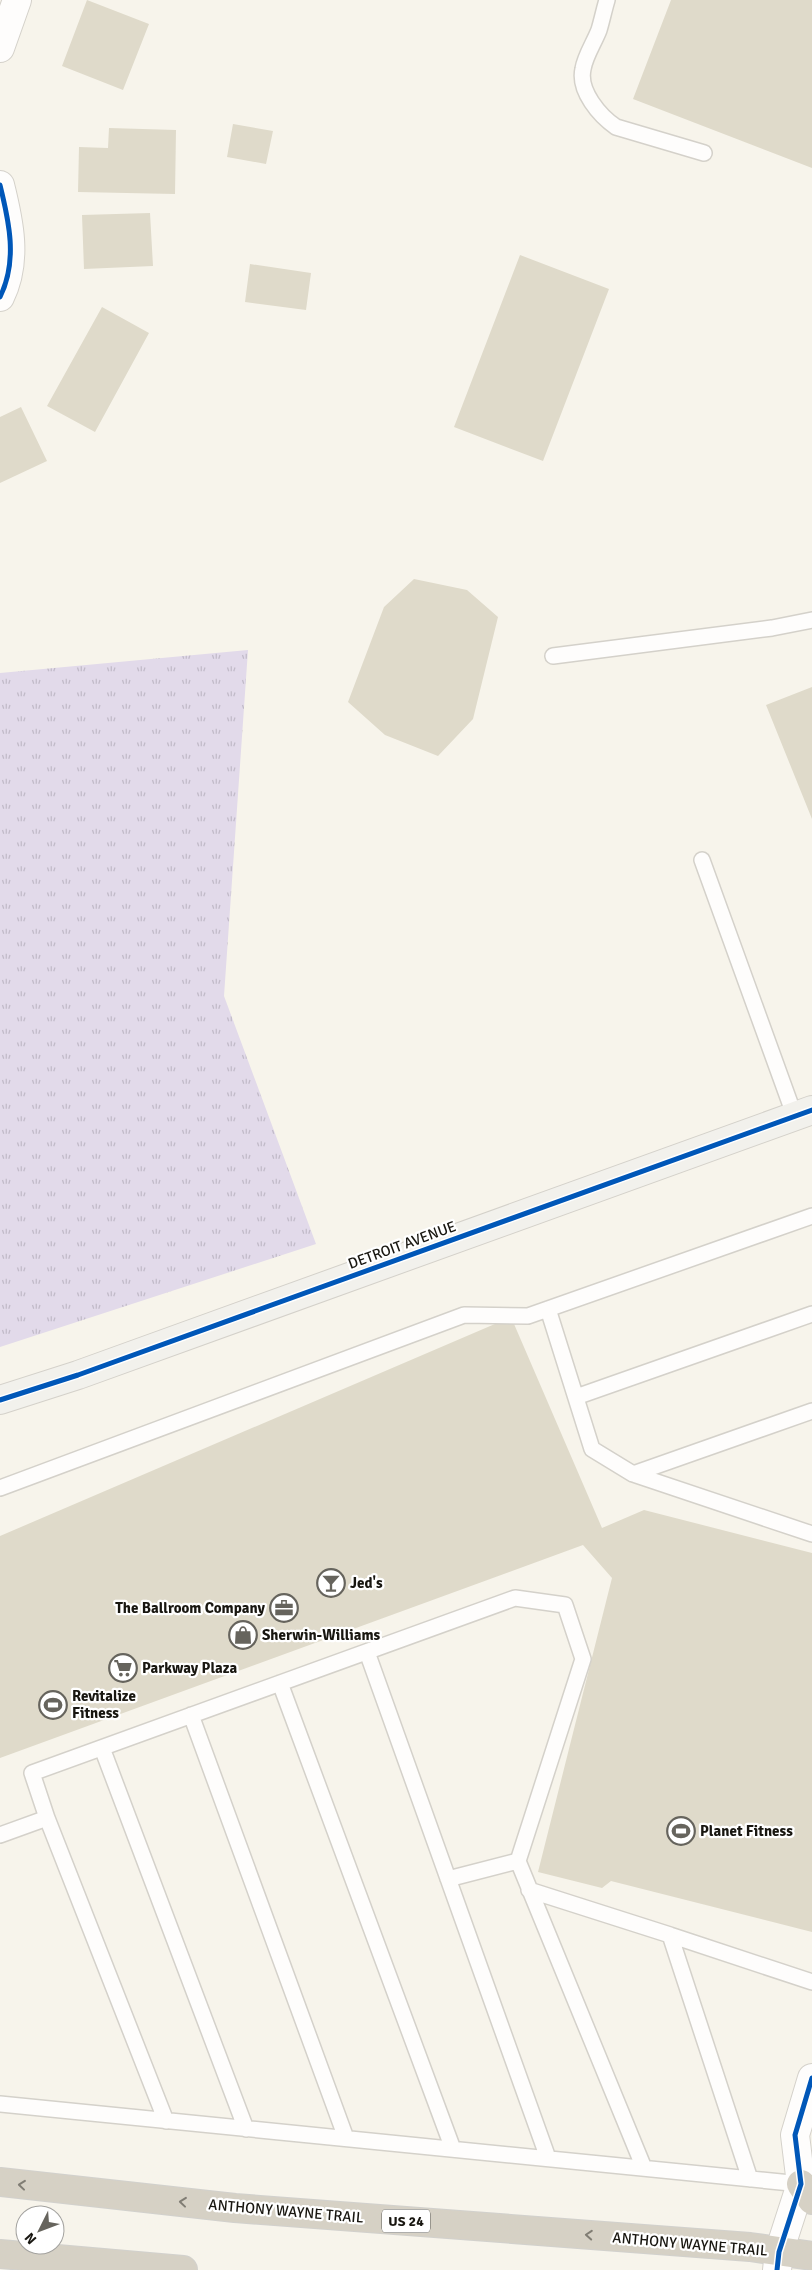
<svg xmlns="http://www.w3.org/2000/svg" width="812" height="2270" font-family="Signika,sans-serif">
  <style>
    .grass { fill: url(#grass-tufts) }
    .building { fill: #dfdaca }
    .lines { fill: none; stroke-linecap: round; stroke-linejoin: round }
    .lane-casing { stroke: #d4d1ca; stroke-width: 18 }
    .street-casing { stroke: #d4d1ca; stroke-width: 30 }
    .secondary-casing { stroke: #d4d1ca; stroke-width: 30 }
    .highway-casing { stroke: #d2d1cd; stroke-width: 30 }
    .lane { stroke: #fefdfc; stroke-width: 15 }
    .street { stroke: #fefdfc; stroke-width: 28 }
    .secondary { stroke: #f2f1ec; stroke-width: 28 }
    .highway { stroke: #d6d1c5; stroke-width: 28 }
    .cycleway-casing { stroke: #fff; stroke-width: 8 }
    .cycleway { stroke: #0057b8; stroke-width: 5 }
    .oneway { stroke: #807d74 }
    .labels { text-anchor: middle; stroke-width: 4.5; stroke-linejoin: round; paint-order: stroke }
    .shield { fill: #fff; stroke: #5d5c58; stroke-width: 1 }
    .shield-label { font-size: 14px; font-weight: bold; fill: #181610 }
    .street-label { font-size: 15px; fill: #181610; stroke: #fff }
    .poi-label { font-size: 15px; font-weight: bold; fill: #181610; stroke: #fff; text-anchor: start }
  </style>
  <defs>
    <pattern id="grass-tufts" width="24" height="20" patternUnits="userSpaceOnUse" patternTransform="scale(1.25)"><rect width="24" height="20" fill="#e2daea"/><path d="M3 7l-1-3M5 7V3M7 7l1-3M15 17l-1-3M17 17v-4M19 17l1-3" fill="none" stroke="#c1bac8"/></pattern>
  </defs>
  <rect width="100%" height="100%" fill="#f7f4eb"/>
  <path class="grass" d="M 248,650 L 224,996 L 316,1244 L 0,1347 L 0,673 Z"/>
  <path class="building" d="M 87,0 L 149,24 L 123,90 L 62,66 Z
    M 671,0 L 812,0 L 812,168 L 633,99 Z
    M 233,124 L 273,131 L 266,164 L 227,157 Z
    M 109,128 L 176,130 L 175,194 L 78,192 L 79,147 L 108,148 Z
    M 150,213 L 153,266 L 84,269 L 82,215 Z
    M 520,255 L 609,289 L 543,461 L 454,427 Z
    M 250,264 L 311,273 L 306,310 L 245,302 Z
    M 102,307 L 149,333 L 95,432 L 47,406 Z
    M 21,407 L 47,461 L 0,483 L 0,417 Z
    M 414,579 L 467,590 L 498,617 L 473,719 L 438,756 L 385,735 L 348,702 L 384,607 Z
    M 812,687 L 812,819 L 766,705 Z
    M 511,1317 L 602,1528 L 644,1510 L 812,1553 L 812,1932 L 611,1881 L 602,1888 L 538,1872 L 612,1578 L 583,1545 L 0,1758 L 0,1536 Z"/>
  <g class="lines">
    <defs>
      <path id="lane" d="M 607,0 C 604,10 602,20 599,30 C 594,43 585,56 583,69 C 578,91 600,116 616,127 L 704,153
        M 553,656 L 772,628 L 812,620
        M 702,860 L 795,1117
        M 548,1309 L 592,1449 L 633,1474 L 812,1534
        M 576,1397 L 812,1314
        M 633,1474 L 812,1411
        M 0,1488 L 464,1315 L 528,1316 L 812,1216
        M 367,1652 L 548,2158
        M 280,1683 L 453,2149
        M 191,1715 L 346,2138
        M 102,1748 L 246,2129
        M 47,1818 L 32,1773 L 515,1598 L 565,1605 L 583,1659 L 518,1861 L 644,2168
        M 0,1835 L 47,1818 L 166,2121
        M 448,1879 L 518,1861
        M 529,1890 L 670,1935 L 750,2179
        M 670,1935 L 812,1982
        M 0,2104 L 801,2184"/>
      <path id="street" d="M 0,48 L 17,0
        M 0,185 C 9,221 18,261 0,297
        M 777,2270 L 779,2252 L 801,2184 L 795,2135 L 812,2078"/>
      <path id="secondary" d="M 0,1400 L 78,1375 L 812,1110"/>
      <path id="highway" d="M 0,2182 L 235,2208 L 750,2247 L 812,2256
        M 801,2184 L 812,2200
        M 0,2254 L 183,2270"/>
    </defs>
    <use href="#lane" class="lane-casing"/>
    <use href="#street" class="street-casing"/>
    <use href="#secondary" class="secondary-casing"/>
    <use href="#highway" class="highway-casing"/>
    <use href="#lane" class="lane"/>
    <use href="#street" class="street"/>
    <use href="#secondary" class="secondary"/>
    <use href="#highway" class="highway"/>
    <defs>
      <path id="cycleway" d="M 0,185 C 9,221 18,261 0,297
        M 0,1400 L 78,1375 L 812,1110
        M 777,2270 L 779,2252 L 801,2184 L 795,2135 L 812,2078"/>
    </defs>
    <use href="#cycleway" class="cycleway-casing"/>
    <use href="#cycleway" class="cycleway"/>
  </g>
  <defs><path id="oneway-chevron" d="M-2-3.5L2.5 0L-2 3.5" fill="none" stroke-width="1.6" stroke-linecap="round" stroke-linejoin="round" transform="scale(1.25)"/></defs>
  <g class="oneway">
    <use href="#oneway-chevron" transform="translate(22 2185) rotate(-174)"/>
    <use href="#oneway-chevron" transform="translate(183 2202) rotate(-174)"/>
    <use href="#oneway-chevron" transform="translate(589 2235) rotate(-176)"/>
  </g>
  <defs>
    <symbol id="bar-ring" viewBox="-11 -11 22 22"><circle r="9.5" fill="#fff" stroke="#66645d" stroke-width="1.5"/><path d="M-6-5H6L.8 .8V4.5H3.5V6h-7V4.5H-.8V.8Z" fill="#66645d"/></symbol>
    <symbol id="office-ring" viewBox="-11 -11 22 22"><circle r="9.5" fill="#fff" stroke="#66645d" stroke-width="1.5"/><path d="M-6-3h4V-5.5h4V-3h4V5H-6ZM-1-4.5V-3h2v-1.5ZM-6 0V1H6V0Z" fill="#66645d"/></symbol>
    <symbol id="shop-ring" viewBox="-11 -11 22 22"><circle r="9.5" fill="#fff" stroke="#66645d" stroke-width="1.5"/><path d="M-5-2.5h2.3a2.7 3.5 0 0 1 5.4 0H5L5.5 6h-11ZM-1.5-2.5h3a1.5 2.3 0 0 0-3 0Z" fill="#66645d"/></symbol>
    <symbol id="supermarket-ring" viewBox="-11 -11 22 22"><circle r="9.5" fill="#fff" stroke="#66645d" stroke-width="1.5"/><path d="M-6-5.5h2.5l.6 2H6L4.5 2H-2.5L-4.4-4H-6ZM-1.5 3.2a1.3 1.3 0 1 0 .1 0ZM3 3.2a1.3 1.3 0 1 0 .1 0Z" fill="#66645d"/></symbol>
    <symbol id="stadium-ring" viewBox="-11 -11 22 22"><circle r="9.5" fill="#fff" stroke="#66645d" stroke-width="1.5"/><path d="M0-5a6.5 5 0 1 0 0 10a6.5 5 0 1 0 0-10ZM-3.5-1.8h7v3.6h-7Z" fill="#66645d"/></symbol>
  </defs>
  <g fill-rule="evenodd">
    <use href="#bar-ring" x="315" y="1567" width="32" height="32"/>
    <use href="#office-ring" x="268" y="1592" width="32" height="32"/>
    <use href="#shop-ring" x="227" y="1619" width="32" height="32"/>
    <use href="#supermarket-ring" x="107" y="1652" width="32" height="32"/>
    <use href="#stadium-ring" x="37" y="1689" width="32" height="32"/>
    <use href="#stadium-ring" x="665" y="1815" width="32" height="32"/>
  </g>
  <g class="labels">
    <rect class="shield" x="382" y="2209.5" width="48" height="23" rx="4"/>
    <g class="shield-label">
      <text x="406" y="2226">US 24</text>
    </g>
    <g class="street-label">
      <text transform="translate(402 1245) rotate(-20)" y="5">DETROIT AVENUE</text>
      <text transform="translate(286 2211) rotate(5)" y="5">ANTHONY WAYNE TRAIL</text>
      <text transform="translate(690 2244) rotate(5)" y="5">ANTHONY WAYNE TRAIL</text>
    </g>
    <g class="poi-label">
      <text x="350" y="1588">Jed's</text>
      <text x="265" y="1613" text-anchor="end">The Ballroom Company</text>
      <text x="262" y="1640">Sherwin-Williams</text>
      <text x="142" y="1673">Parkway Plaza</text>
      <text x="72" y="1701">Revitalize<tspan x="72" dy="17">Fitness</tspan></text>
      <text x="700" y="1836">Planet Fitness</text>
    </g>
  </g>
  <g transform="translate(40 2230) rotate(228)"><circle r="24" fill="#ffffff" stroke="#a3a29f"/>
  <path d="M0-4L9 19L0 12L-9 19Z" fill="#66645d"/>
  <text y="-8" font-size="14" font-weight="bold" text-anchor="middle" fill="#181610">N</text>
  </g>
</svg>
